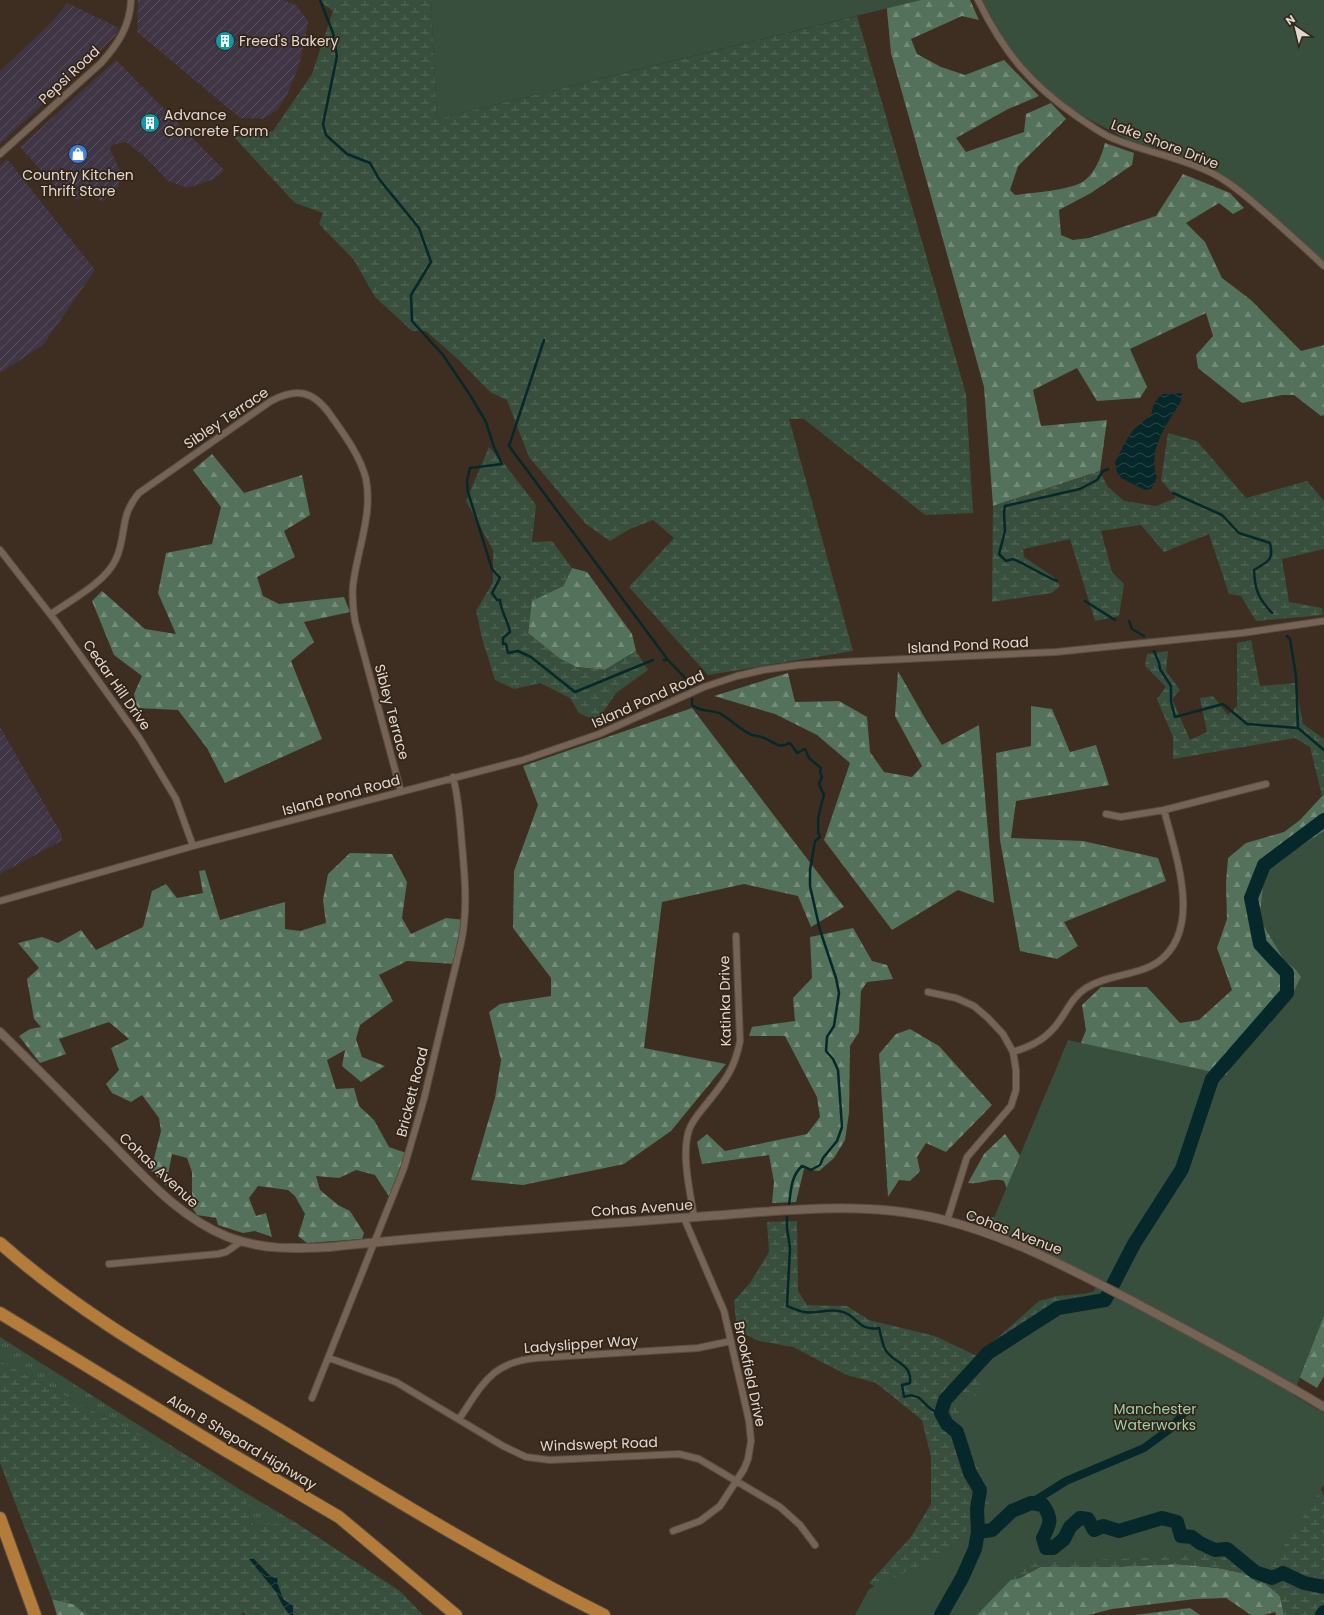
<svg xmlns="http://www.w3.org/2000/svg" width="1324" height="1615" font-family="Poppins,sans-serif">
  <style>
    .industrial { fill: url(#industrial-furrows) }
    .grass { fill: url(#grass-tufts) }
    .forest { fill: url(#forest-firs) }
    .wetland { fill: url(#wetland-marsh) }
    .park { fill: #384f3e }
    .water { fill: url(#water-waves) }
    .lines { fill: none; stroke-linecap: round; stroke-linejoin: round }
    .stream { stroke: #06282a; stroke-width: 2.5 }
    .canal { stroke: #06282a; stroke-width: 8 }
    .river { stroke: #06282a; stroke-width: 14 }
    .minor-casing { stroke: #594c41; stroke-width: 8 }
    .tertiary-casing { stroke: #594c41; stroke-width: 10 }
    .motorway-casing { stroke: #594c41; stroke-width: 14 }
    .minor { stroke: #756355; stroke-width: 6 }
    .tertiary { stroke: #756355; stroke-width: 8 }
    .motorway { stroke: #b47c3b; stroke-width: 12 }
    .labels { text-anchor: middle; stroke-width: 3.5; stroke-linejoin: round; paint-order: stroke }
    .poi-label { font-size: 14px; fill: #e2d7cf; stroke: #332418; text-anchor: start }
    .street-label { font-size: 14px; fill: #e2d7cf; stroke: #332418 }
    .park-label { font-size: 14px; fill: #9bd1aa; stroke: #332418 }
  </style>
  <defs>
    <pattern id="industrial-furrows" width="10" height="10" patternUnits="userSpaceOnUse"><rect width="10" height="10" fill="#3f3545"/><path d="M-1 1l2-2M0 10L10 0M9 11l2-2" fill="none" stroke="#5a525f"/></pattern>
    <pattern id="grass-tufts" width="24" height="20" patternUnits="userSpaceOnUse"><rect width="24" height="20" fill="#384f3e"/><path d="M3 7l-1-3M5 7V3M7 7l1-3M15 17l-1-3M17 17v-4M19 17l1-3" fill="none" stroke="#546859"/></pattern>
    <pattern id="forest-firs" width="22" height="20" patternUnits="userSpaceOnUse"><rect width="22" height="20" fill="#54715c"/><path d="M5 1l3.5 6h-7zM16 11l3.5 6h-7z" fill="#748b7a"/></pattern>
    <pattern id="wetland-marsh" width="20" height="14" patternUnits="userSpaceOnUse"><rect width="20" height="14" fill="#384f3e"/><path d="M1 5h8M5 5V1M11 12h8M15 12V8" fill="none" stroke="#546859"/></pattern>
    <pattern id="water-waves" width="16" height="10" patternUnits="userSpaceOnUse"><rect width="16" height="10" fill="#06282a"/><path d="M0 5q4-4 8 0t8 0" fill="none" stroke="#2a4648"/></pattern>
  </defs>
  <rect width="100%" height="100%" fill="#3e2e21"/>
  <path class="industrial" d="M 138,0 L 284,0 L 296,5 L 308,21 L 305,40 L 299,65 L 287,95 L 278,109 L 263,119 L 240,118 L 137,32 Z
    M 67,3 L 119,28 L 115,36 L 80,70 L 0,144 L 0,71 L 54,20 Z
    M 116,60 L 224,170 L 214,179 L 188,188 L 168,181 L 144,156 L 126,142 L 112,145 L 110,149 L 120,171 L 119,187 L 102,202 L 93,194 L 77,200 L 58,189 L 20,147 Z
    M 7,159 L 95,270 L 43,345 L 0,373 L 0,166 Z
    M 0,727 L 62,835 L 61,841 L 0,874 Z"/>
  <path class="grass" d="M 0,1337 L 244,1492 L 293,1521 L 254,1527 L 244,1492 L 0,1361 Z"/>
  <path class="forest" d="M 886,0 L 970,0 L 979,20 L 962,16 L 911,39 L 917,54 L 941,67 L 965,75 L 1004,60 L 1039,96 L 1008,109 L 956,138 L 966,152 L 1024,132 L 1026,114 L 1051,103 L 1066,119 L 1018,166 L 1010,190 L 1015,195 C 1031,193 1072,190 1084,181 C 1095,173 1102,155 1105,143 L 1134,153 L 1132,165 L 1091,193 L 1059,210 L 1061,235 L 1073,240 L 1089,238 L 1156,216 L 1183,174 L 1230,193 L 1244,208 L 1233,214 L 1219,203 L 1186,223 L 1205,242 L 1222,278 L 1251,300 L 1301,351 L 1324,345 L 1324,415 L 1321,416 L 1294,395 L 1282,395 L 1242,403 L 1198,368 L 1196,355 L 1213,336 L 1206,313 L 1130,349 L 1147,387 L 1140,398 L 1097,401 L 1077,368 L 1033,390 L 1041,426 L 1107,420 L 1100,471 L 993,506 L 984,387 L 891,53 Z
    M 212,454 L 244,493 L 302,475 L 310,515 L 284,531 L 295,557 L 257,577 L 263,596 L 279,604 L 344,597 L 350,612 L 304,622 L 314,642 L 291,661 L 322,739 L 225,783 L 207,748 L 178,710 L 137,708 L 134,694 L 142,676 L 114,655 L 92,601 L 102,591 L 145,629 L 176,634 L 158,593 L 166,553 L 212,544 L 221,507 L 193,470 Z
    M 572,568 L 587,572 L 632,634 L 636,651 L 605,670 L 576,667 L 560,659 L 528,633 L 531,601 L 563,586 Z
    M 898,671 L 926,720 L 942,745 L 979,725 L 994,903 L 958,890 L 892,930 L 824,840 L 850,763 L 817,735 L 775,714 L 714,696 L 788,673 L 795,702 L 839,701 L 867,717 L 870,752 L 884,772 L 912,777 L 922,766 L 895,716 Z
    M 1031,706 L 1052,709 L 1070,752 L 1096,745 L 1109,785 L 1016,801 L 1011,838 L 1083,841 L 1158,858 L 1166,881 L 1064,922 L 1078,946 L 1057,959 L 1020,951 L 1000,840 L 996,753 L 1031,746 Z
    M 692,708 L 844,907 L 811,927 L 798,896 L 744,884 L 662,902 L 644,1048 L 726,1064 L 671,1131 L 624,1164 L 523,1185 L 471,1180 L 495,1098 L 501,1060 L 489,1012 L 500,1004 L 551,996 L 551,978 L 513,928 L 514,871 L 538,805 L 523,766 Z
    M 1324,794 L 1324,1148 L 1068,1075 L 1086,1030 L 1082,1005 L 1101,987 L 1147,987 L 1180,1023 L 1199,1020 L 1232,990 L 1217,948 L 1227,919 L 1226,883 L 1228,858 L 1246,843 L 1284,832 L 1300,820 Z
    M 350,853 L 392,854 L 407,882 L 402,918 L 411,934 L 446,918 L 465,920 L 456,964 L 407,961 L 379,975 L 393,1001 L 360,1025 L 356,1039 L 362,1057 L 385,1066 L 361,1082 L 342,1066 L 345,1050 L 327,1060 L 336,1089 L 354,1088 L 359,1106 L 374,1120 L 389,1147 L 409,1154 L 394,1198 L 388,1195 L 375,1175 L 356,1170 L 339,1178 L 316,1176 L 320,1190 L 338,1205 L 350,1211 L 364,1233 L 362,1239 L 307,1243 L 298,1236 L 305,1214 L 295,1196 L 288,1190 L 258,1186 L 249,1198 L 256,1216 L 266,1213 L 272,1237 L 255,1231 L 243,1233 L 218,1225 L 216,1218 L 197,1215 L 190,1204 L 200,1202 L 192,1196 L 192,1172 L 187,1158 L 172,1154 L 166,1185 L 151,1170 L 161,1131 L 159,1118 L 142,1095 L 131,1102 L 112,1093 L 106,1084 L 119,1070 L 111,1048 L 129,1039 L 109,1022 L 59,1039 L 66,1054 L 40,1063 L 19,1036 L 30,1029 L 41,1027 L 34,1019 L 27,979 L 39,968 L 18,943 L 42,937 L 58,943 L 81,930 L 96,950 L 143,927 L 152,891 L 166,884 L 177,898 L 203,893 L 199,871 L 205,870 L 220,920 L 285,902 L 285,929 L 300,931 L 326,923 L 323,900 L 328,874 Z
    M 853,928 L 872,961 L 887,965 L 893,979 L 867,982 L 861,991 L 859,1032 L 850,1046 L 849,1113 L 845,1140 L 834,1158 L 819,1171 L 804,1169 L 796,1202 L 772,1203 L 774,1182 L 769,1155 L 702,1164 L 697,1142 L 707,1134 L 725,1151 L 807,1134 L 820,1117 L 817,1097 L 785,1036 L 749,1036 L 752,1027 L 795,1021 L 793,998 L 812,978 L 810,937 Z
    M 910,1029 L 939,1046 L 992,1105 L 946,1152 L 926,1143 L 917,1157 L 920,1171 L 910,1181 L 899,1180 L 888,1197 L 879,1054 L 896,1034 Z
    M 1005,1134 L 1046,1193 L 1007,1230 L 965,1216 L 967,1212 L 981,1219 L 997,1217 L 1013,1206 L 1004,1181 C 990,1177 982,1185 968,1183 L 984,1154 Z
    M 1324,1260 L 1324,1376 L 1317,1388 L 1237,1340 Z
    M 1176,1564 L 1218,1568 L 1242,1573 L 1266,1584 L 1280,1596 L 1284,1615 L 1276,1615 L 1275,1612 L 1264,1615 L 1251,1615 L 1226,1598 L 1195,1599 L 1112,1609 L 1089,1615 L 961,1615 L 1000,1582 L 1020,1578 L 1040,1567 L 1114,1567 Z
    M 52,1599 L 73,1604 L 86,1615 L 57,1615 Z
    M 1190,1608 L 1200,1615 L 1135,1615 Z"/>
  <path class="wetland" d="M 318,0 L 431,0 L 437,119 L 857,16 L 966,394 L 973,513 L 925,515 L 804,419 L 789,419 L 853,651 L 708,675 L 629,587 L 674,538 L 653,520 L 630,529 L 610,541 L 586,524 L 529,457 L 507,400 L 490,392 L 461,362 L 426,331 L 412,331 L 375,297 L 354,260 L 319,224 L 323,213 L 295,203 L 234,137 L 273,131 L 312,74 L 333,11 Z
    M 1168,433 L 1197,441 L 1246,498 L 1307,481 L 1324,501 L 1324,549 L 1282,559 L 1289,602 L 1322,608 L 1323,615 L 1256,621 L 1241,596 L 1229,594 L 1209,534 L 1164,552 L 1141,525 L 1101,531 L 1112,572 L 1124,584 L 1119,616 L 1095,621 L 1070,539 L 1023,549 L 1024,557 L 1055,578 L 1060,586 L 1052,593 L 992,602 L 993,506 L 1100,471 L 1107,486 L 1124,501 L 1156,506 L 1176,498 L 1161,480 Z
    M 489,447 L 502,461 L 536,505 L 532,542 L 552,541 L 572,568 L 563,586 L 532,601 L 528,633 L 560,659 L 576,667 L 605,670 L 636,651 L 648,670 L 616,693 L 597,721 L 579,713 L 570,698 L 540,683 L 514,689 L 495,680 L 482,638 L 476,611 L 493,582 L 493,550 L 466,501 Z
    M 1251,640 L 1260,686 L 1295,683 L 1303,724 L 1324,739 L 1324,794 L 1322,796 L 1310,747 L 1295,738 L 1173,759 L 1173,737 L 1157,699 L 1166,687 L 1145,666 L 1147,654 L 1168,651 L 1166,671 L 1180,690 L 1172,699 L 1190,740 L 1207,732 L 1200,698 L 1213,696 L 1228,715 L 1237,706 L 1237,643 Z
    M 797,1221 L 798,1291 L 807,1305 L 847,1306 L 869,1320 L 935,1336 L 977,1356 L 1039,1301 L 1057,1296 L 1097,1293 L 1319,1484 L 1324,1496 L 1324,1615 L 1284,1615 L 1280,1596 L 1266,1584 L 1242,1573 L 1218,1568 L 1176,1564 L 1114,1567 L 1040,1567 L 1020,1578 L 901,1604 L 869,1583 L 911,1537 L 931,1504 L 931,1457 L 922,1420 L 876,1383 L 847,1375 L 793,1347 L 759,1341 L 737,1330 L 734,1301 L 750,1283 L 769,1252 L 767,1222 Z
    M 0,1361 L 244,1492 L 254,1527 L 293,1521 L 400,1591 L 423,1615 L 293,1615 L 293,1607 L 283,1599 L 277,1582 L 254,1559 L 250,1559 L 276,1592 L 283,1606 L 290,1615 L 246,1615 L 244,1612 L 241,1615 L 86,1615 L 73,1604 L 52,1599 L 0,1463 Z"/>
  <path class="park" d="M 431,0 L 921,0 L 437,119 Z
    M 982,0 L 1324,0 L 1324,262 L 1285,226 L 1220,174 L 1170,152 L 1132,142 L 1073,111 L 1035,79 L 1011,52 Z
    M 1324,831 L 1324,1316 L 1293,1395 L 1324,1413 L 1324,1485 L 1259,1584 L 1220,1554 L 1027,1563 L 977,1615 L 855,1615 L 869,1589 L 949,1552 L 989,1503 L 986,1483 L 969,1446 L 956,1403 L 948,1397 L 956,1389 L 972,1396 L 979,1395 L 982,1389 L 981,1371 L 985,1361 L 1023,1334 L 1041,1310 L 1051,1305 L 1094,1291 L 1099,1281 L 989,1230 L 1068,1040 L 1226,1075 L 1235,1060 L 1288,1002 L 1301,977 L 1296,970 L 1284,960 L 1263,925 L 1260,914 L 1264,875 C 1268,868 1274,866 1281,861 C 1295,850 1309,840 1324,831 Z"/>
  <path class="water" d="M 1182,393 L 1181,401 C 1167,425 1147,449 1157,478 L 1151,489 L 1145,490 L 1121,478 L 1117,472 L 1115,462 L 1127,439 L 1134,429 L 1151,415 L 1154,403 L 1160,396 L 1164,394 Z
    M 249,1559 L 254,1559 L 271,1577 L 277,1578 L 278,1580 L 277,1582 L 283,1599 L 293,1606 L 293,1615 L 290,1615 L 283,1606 L 276,1592 Z"/>
  <g class="lines">
    <path class="stream" d="M 320,0 L 333,33 L 337,56 L 323,124 L 326,135 L 347,154 L 370,163 L 379,179 L 419,228 L 431,262 L 411,295 L 412,321 L 443,355 L 470,395 L 486,422 L 494,447 L 502,464 L 470,468 L 467,481 L 468,492 L 492,569 L 500,578 L 492,593 L 497,600 L 500,600 C 501,612 508,621 510,632 L 503,638 L 503,644 L 506,644 L 508,653 L 518,651 L 531,657 L 575,692 L 653,660
      M 544,340 L 509,446 L 668,660
      M 1173,493 L 1222,515 L 1239,533 L 1270,543 C 1274,561 1268,561 1254,570 C 1255,590 1258,598 1272,613
      M 1057,581 C 1042,575 1028,565 1013,559 L 1006,561 L 999,554 L 1005,531 L 1004,512 L 1005,506 L 1080,489 L 1097,480 L 1103,471 L 1108,469
      M 1085,601 L 1115,620
      M 1129,621 L 1132,629 L 1144,636
      M 1287,636 L 1290,639 L 1296,676 L 1298,728
      M 1154,651 L 1159,663 L 1160,669 L 1171,686 L 1171,702 L 1175,717 L 1223,704 L 1247,724 L 1298,728 L 1324,750
      M 664,660 L 668,660 L 686,679 L 688,689
      M 692,699 L 692,705 C 701,713 712,709 721,714 C 731,720 742,731 752,735 C 756,736 760,736 764,738 C 773,741 779,750 789,743 L 791,744 L 797,753 L 805,749 L 809,758 L 821,768 L 820,772 L 822,777 L 819,784 L 824,795 C 822,802 820,808 819,815 C 817,820 819,826 818,832 L 820,837 L 815,841 L 810,870 L 810,886 L 820,930 L 836,978 L 839,993 L 834,1026 L 827,1037 L 826,1051 L 833,1059 L 838,1070 L 842,1127 L 837,1141 L 823,1158 L 820,1165 L 811,1170 L 802,1166 C 791,1176 791,1190 789,1205
      M 787,1217 L 787,1228 L 790,1248 L 787,1306 C 792,1308 799,1311 804,1312 C 815,1314 827,1309 839,1311 C 858,1314 857,1332 879,1328 C 881,1335 882,1343 885,1349 C 893,1364 912,1362 910,1383 L 902,1385 L 904,1397 C 907,1396 911,1395 914,1396 C 924,1397 926,1411 941,1413"/>
    <path class="canal" d="M 1031,1503 L 1066,1481 L 1144,1448 L 1170,1429 L 1185,1412"/>
    <path class="river" d="M 978,1532 L 992,1530 L 1012,1511 L 1031,1503 L 1043,1505 C 1053,1519 1050,1524 1043,1538 L 1046,1548 L 1053,1548 L 1064,1539 L 1070,1527 L 1080,1518 L 1088,1519 L 1094,1530 L 1103,1526 L 1119,1531 L 1162,1518 L 1177,1522 L 1181,1536 L 1192,1537 L 1200,1543 L 1215,1550 L 1227,1549 L 1255,1572 L 1272,1578 L 1283,1573 L 1304,1583 L 1324,1587
      M 941,1615 L 962,1578 L 975,1549 L 978,1532 L 977,1509 L 980,1490 L 970,1473 L 957,1432 L 947,1424 L 941,1413 L 945,1400 L 988,1353 L 1058,1308 L 1105,1300 L 1134,1244 L 1182,1169 L 1212,1079 L 1287,993 L 1287,973 L 1260,944 L 1251,898 L 1264,865 L 1324,820
      M 1322,1615 L 1324,1612"/>
    <defs>
      <path id="minor" d="M 978,0 C 1004,53 1030,84 1079,118 C 1090,125 1100,133 1112,138 C 1145,152 1180,157 1212,173 C 1233,184 1252,201 1270,217 C 1288,233 1306,249 1324,266
        M 0,154 L 101,63 C 118,44 130,26 131,0
        M 0,550 L 57,623 L 140,739 L 176,799 L 193,846
        M 51,614 C 71,600 106,582 116,559 C 127,535 119,516 139,493 L 271,401 C 296,388 312,390 329,413 C 343,433 360,455 366,479 C 373,514 357,551 353,585 C 352,597 353,609 355,621 L 401,792
        M 1106,814 L 1121,817 L 1164,810 L 1266,784
        M 0,901 L 193,846 L 523,760 L 599,734 L 704,687 L 737,676 L 763,670 L 798,665 L 842,662 L 1056,652 L 1242,633 L 1324,621
        M 928,992 L 956,998 L 974,1006 L 988,1018 L 1003,1034 L 1013,1052 L 1016,1070 L 1016,1090 L 1011,1106 L 967,1157 L 947,1221
        M 1013,1052 C 1028,1047 1041,1042 1052,1030 C 1065,1017 1070,998 1086,988 C 1108,974 1137,976 1158,962 C 1204,929 1175,854 1164,810
        M 694,1217 C 690,1191 681,1155 689,1130 C 693,1119 701,1111 708,1102 C 725,1081 735,1068 740,1041 L 736,936
        M 109,1264 L 218,1254 L 226,1252 L 242,1241
        M 329,1358 L 396,1382 L 503,1446 L 526,1457 L 550,1460 L 679,1454 L 699,1459 L 780,1507 L 800,1525 L 815,1545
        M 312,1398 L 404,1168 L 424,1099 L 461,943 C 468,910 465,878 462,845 C 460,822 459,799 453,777
        M 459,1419 C 483,1384 491,1362 537,1358 L 698,1348 L 731,1341
        M 673,1531 L 700,1521 L 720,1506 L 744,1469 L 748,1459 L 751,1441 L 749,1421 L 724,1311 L 684,1218"/>
      <path id="tertiary" d="M 0,1032 C 36,1067 71,1103 107,1139 C 144,1176 178,1217 228,1237 C 263,1250 293,1249 330,1247 C 451,1234 573,1226 695,1217 C 775,1212 860,1199 940,1219 C 1010,1236 1072,1270 1136,1303 C 1199,1337 1263,1370 1324,1407"/>
      <path id="motorway" d="M 0,1243 C 83,1317 181,1370 275,1427 C 383,1492 491,1559 604,1615
        M 0,1313 L 223,1449 L 339,1517 L 456,1615
        M 0,1518 L 35,1615"/>
    </defs>
    <use href="#minor" class="minor-casing"/>
    <use href="#tertiary" class="tertiary-casing"/>
    <use href="#motorway" class="motorway-casing"/>
    <use href="#minor" class="minor"/>
    <use href="#tertiary" class="tertiary"/>
    <use href="#motorway" class="motorway"/>
  </g>
  <defs>
    <symbol id="building-disc" viewBox="-11 -11 22 22"><circle r="9.5" fill="#0f9aa8" stroke="#332418"/><path d="M-4-6H4V6H1V3H-1V6H-4ZM-2.5-4.3h1.7v1.8h-1.7ZM.8-4.3h1.7v1.8H.8ZM-2.5-1h1.7V.8h-1.7ZM.8-1h1.7V.8H.8Z" fill="#fff"/></symbol>
    <symbol id="shop-disc" viewBox="-11 -11 22 22"><circle r="9.5" fill="#3f7fe0" stroke="#332418"/><path d="M-5-2.5h2.3a2.7 3.5 0 0 1 5.4 0H5L5.5 6h-11ZM-1.5-2.5h3a1.5 2.3 0 0 0-3 0Z" fill="#fff"/></symbol>
  </defs>
  <g fill-rule="evenodd">
    <use href="#building-disc" x="214" y="30" width="22" height="22"/>
    <use href="#building-disc" x="139" y="112" width="22" height="22"/>
    <use href="#shop-disc" x="67" y="143" width="22" height="22"/>
  </g>
  <g class="labels">
    <g class="poi-label">
      <text x="239" y="46">Freed's Bakery</text>
      <text x="164" y="120">Advance<tspan x="164" dy="16">Concrete Form</tspan></text>
      <text x="78" y="180" text-anchor="middle">Country Kitchen<tspan x="78" dy="16">Thrift Store</tspan></text>
    </g>
    <g class="street-label">
      <text transform="translate(69 75) rotate(-43)" y="5">Pepsi Road</text>
      <text transform="translate(1165 144) rotate(21)" y="5">Lake Shore Drive</text>
      <text transform="translate(226 418) rotate(-34)" y="5">Sibley Terrace</text>
      <text transform="translate(968 645) rotate(-3)" y="5">Island Pond Road</text>
      <text transform="translate(117 685) rotate(55)" y="5">Cedar Hill Drive</text>
      <text transform="translate(648 699) rotate(-24)" y="5">Island Pond Road</text>
      <text transform="translate(392 712) rotate(75)" y="5">Sibley Terrace</text>
      <text transform="translate(341 795) rotate(-15)" y="5">Island Pond Road</text>
      <text transform="translate(725 1001) rotate(-91)" y="5">Katinka Drive</text>
      <text transform="translate(412 1092) rotate(-76)" y="5">Brickett Road</text>
      <text transform="translate(159 1170) rotate(43)" y="5">Cohas Avenue</text>
      <text transform="translate(642 1208) rotate(-4)" y="5">Cohas Avenue</text>
      <text transform="translate(1014 1232) rotate(21)" y="5">Cohas Avenue</text>
      <text transform="translate(581 1344) rotate(-4)" y="5">Ladyslipper Way</text>
      <text transform="translate(750 1374) rotate(78)" y="5">Brookfield Drive</text>
      <text transform="translate(242 1442) rotate(31)" y="5">Alan B Shepard Highway</text>
      <text transform="translate(599 1444) rotate(-2)" y="5">Windswept Road</text>
    </g>
    <g class="park-label">
      <text x="1155" y="1414">Manchester<tspan x="1155" dy="16">Waterworks</tspan></text>
    </g>
  </g>
  <g transform="translate(1296 28) rotate(325)" stroke="#332418" stroke-width="3" paint-order="stroke">
  <path d="M0-3L7 15L0 10L-7 15Z" fill="#e2d7cf"/>
  <text y="-6" font-size="11" font-weight="bold" text-anchor="middle" fill="#e2d7cf">N</text>
  </g>
</svg>
